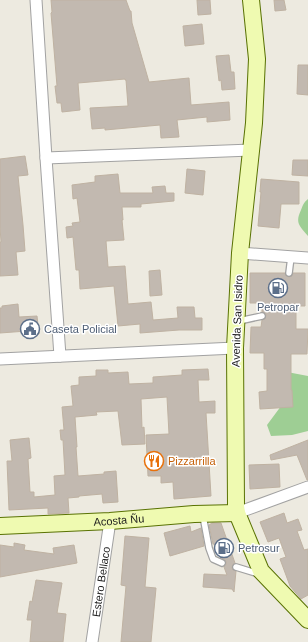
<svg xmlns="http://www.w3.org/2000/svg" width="308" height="642" font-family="Arial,sans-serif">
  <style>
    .forest { fill: #9ece94 }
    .building { fill: #c2b9b0; stroke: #bfb2a2 }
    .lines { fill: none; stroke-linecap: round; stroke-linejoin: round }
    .lane-casing { stroke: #a2a2a2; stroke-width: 8 }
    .street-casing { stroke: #a2a2a2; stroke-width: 13 }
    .secondary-casing { stroke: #597203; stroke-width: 18 }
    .lane { stroke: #fff; stroke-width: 5.5 }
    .street { stroke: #fff; stroke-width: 11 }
    .secondary { stroke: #effab1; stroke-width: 16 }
    .labels { text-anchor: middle; stroke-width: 3; stroke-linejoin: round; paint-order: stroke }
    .service-label { font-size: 11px; fill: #4e5e75; stroke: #fff; text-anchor: start }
    .street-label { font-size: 11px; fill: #1b1b1b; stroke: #fff }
    .food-label { font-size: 11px; fill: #c56008; stroke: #fff; text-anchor: start }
  </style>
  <rect width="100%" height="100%" fill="#edeae0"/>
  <path class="forest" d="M 308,199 L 308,236 C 299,225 295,223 301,210 C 303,205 304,202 308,199 Z
    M 287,372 L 308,376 L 308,431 L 292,435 L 271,436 L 267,425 L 287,398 Z"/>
  <path class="building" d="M 51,0 L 126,0 L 130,11 L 131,11 L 132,23 L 149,82 L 189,78 L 191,105 L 229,102 L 230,120 L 207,122 L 207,117 L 177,120 L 179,137 L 161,138 L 160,125 L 105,130 L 105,128 L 92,129 L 90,108 L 128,106 L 126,80 L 125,80 L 125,79 L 78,83 L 80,110 L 62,112 L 61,103 L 57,103 L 55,86 L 57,86 L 51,13 L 52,12 Z
    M 197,0 L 210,0 L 211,14 L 198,15 Z
    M 274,0 L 284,0 L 286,10 L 275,11 Z
    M 202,24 L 204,44 L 185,46 L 183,26 Z
    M 229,55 L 231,72 L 234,72 L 235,89 L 222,90 L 221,80 L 219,81 L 216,56 Z
    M 298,65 L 308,65 L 308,95 L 297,94 Z
    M 25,156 L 28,175 L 18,176 L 23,225 L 25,251 L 16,252 L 18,275 L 0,276 L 0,242 L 1,242 L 0,227 L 0,159 Z
    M 293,160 L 308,160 L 308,176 L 292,175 Z
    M 187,169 L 205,171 L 203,195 L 185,193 Z
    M 118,174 L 120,193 L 153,193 L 152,187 L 165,186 L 166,193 L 174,193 L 174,201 L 141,204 L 141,207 L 122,207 L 123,220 L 122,220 L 124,240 L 106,241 L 108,267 L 125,266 L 128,304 L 151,302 L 153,320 L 178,318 L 177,307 L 194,307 L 195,318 L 202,318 L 202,330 L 179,330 L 140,333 L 140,324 L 118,326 L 114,286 L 80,289 L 79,270 L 76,270 L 73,237 L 67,238 L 66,227 L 73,226 L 72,223 L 80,222 L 77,198 L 73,199 L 72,185 L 95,182 L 95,176 Z
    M 261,179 L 299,182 L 299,204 L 281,204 L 279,228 L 258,226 L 261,192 L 260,192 Z
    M 160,270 L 162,295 L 150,296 L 149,271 Z
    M 250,273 L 285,273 L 286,276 L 289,277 L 292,276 L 293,273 L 305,273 L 305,306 L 296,306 L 296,329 L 308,329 L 307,354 L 291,354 L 291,390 L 292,390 L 293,407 L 260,409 L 259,392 L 267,391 L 267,369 L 264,369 L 264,353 L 250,353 L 251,327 L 261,327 L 262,320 L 265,319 L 266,315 L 265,313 L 262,312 L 262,303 L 250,303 Z
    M 18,304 L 19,317 L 37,316 L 39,334 L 27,335 L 27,331 L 0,333 L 0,308 L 2,308 L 2,306 Z
    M 208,369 L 209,380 L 198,380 L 199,402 L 215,401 L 215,413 L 206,413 L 211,496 L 174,499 L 173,482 L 161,483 L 161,476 L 148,476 L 146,435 L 169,434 L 167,397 L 141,399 L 142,428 L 144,427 L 145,444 L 122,445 L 118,411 L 96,412 L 97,415 L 75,417 L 77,447 L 76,447 L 78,476 L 104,474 L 104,472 L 116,471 L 118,502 L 103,503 L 102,494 L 79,496 L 79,497 L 68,498 L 69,513 L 48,514 L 48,508 L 9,510 L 7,461 L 12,461 L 10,440 L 29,438 L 31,458 L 28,459 L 30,492 L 34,492 L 34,497 L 55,495 L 54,476 L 65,475 L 63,440 L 61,440 L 60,430 L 64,430 L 62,407 L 73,406 L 71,386 L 79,385 L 79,377 L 96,376 L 96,370 L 108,370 L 108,373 L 128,372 L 129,384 L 153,383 L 153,377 L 182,375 L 182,370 Z
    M 308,440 L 308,480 L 307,480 L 297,455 L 271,460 L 270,455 Z
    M 279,464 L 280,487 L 250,489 L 249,465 Z
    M 284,513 L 287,523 L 298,519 L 302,530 L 297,531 L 304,550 L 308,549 L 308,595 L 301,599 L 290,586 L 280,559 L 286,557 L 279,538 L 268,542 L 260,522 Z
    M 212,523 L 221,523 L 235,563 L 233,564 L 232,568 L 233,570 L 236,571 L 234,592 L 232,589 L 203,587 L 204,574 L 227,575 L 224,567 L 226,564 L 226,561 L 220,557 L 214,544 L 213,544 L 209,525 Z
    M 190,526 L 191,532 L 201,528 L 204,546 L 170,556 L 164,533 Z
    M 125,536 L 149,538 L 145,587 L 156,588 L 151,642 L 121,642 L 126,586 L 121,585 Z
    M 14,543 L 25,545 L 24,550 L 54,554 L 53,548 L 74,545 L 77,563 L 0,577 L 0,545 L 14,547 Z
    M 36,580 L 62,583 L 57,613 L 66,614 L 63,642 L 30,642 L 32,620 L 27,620 L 30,601 L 32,602 Z"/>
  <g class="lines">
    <defs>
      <path id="lane" d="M 289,273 L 291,257
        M 239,321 L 262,316
        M 203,516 L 209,548 L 213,559 L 222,563
        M 236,567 L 259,574"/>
      <g id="street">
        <path d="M 36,0 L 46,158 L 60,356"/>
        <path d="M 46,158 L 251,150"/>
        <path d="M 240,253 L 308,258"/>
        <path d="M 0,359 L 235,348"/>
        <path d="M 237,513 L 308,487"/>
        <path id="s1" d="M 92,642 L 110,521"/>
      </g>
      <g id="secondary">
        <path d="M 251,0 L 257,59 L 254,123 L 240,253 L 235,348 L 236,506 L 237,513 L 261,571 L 308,620"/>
        <path id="s2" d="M 0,526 L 110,521 L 194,514 L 237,513"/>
      </g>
    </defs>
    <use href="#lane" class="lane-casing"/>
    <use href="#street" class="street-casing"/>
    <use href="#secondary" class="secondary-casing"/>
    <use href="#lane" class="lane"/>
    <use href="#street" class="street"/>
    <use href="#secondary" class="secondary"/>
  </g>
  <defs>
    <symbol id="fuel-ring" viewBox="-11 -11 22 22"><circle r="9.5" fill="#fff" stroke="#5c6f8a" stroke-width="1.5"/><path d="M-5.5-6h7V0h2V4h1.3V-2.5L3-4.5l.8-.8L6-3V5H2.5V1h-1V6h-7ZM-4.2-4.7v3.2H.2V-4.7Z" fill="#5c6f8a"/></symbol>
    <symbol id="civic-ring" viewBox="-11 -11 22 22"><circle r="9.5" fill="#fff" stroke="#5c6f8a" stroke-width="1.5"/><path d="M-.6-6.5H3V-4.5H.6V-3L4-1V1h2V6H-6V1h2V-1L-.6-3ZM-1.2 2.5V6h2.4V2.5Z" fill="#5c6f8a"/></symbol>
    <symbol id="restaurant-ring" viewBox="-11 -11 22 22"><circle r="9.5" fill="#fff" stroke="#e8710a" stroke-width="1.5"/><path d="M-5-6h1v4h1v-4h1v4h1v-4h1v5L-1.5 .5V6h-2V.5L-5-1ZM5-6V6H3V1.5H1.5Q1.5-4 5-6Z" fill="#e8710a"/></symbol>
  </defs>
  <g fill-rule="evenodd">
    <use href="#fuel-ring" x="267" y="277" width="22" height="22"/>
    <use href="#civic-ring" x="19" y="318" width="22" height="22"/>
    <use href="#restaurant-ring" x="143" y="450" width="22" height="22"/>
    <use href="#fuel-ring" x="213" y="537" width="22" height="22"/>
  </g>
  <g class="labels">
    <g class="service-label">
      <text x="278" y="311" text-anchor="middle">Petropar</text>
      <text x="44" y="333">Caseta Policial</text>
      <text x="238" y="552">Petrosur</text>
    </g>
    <g class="street-label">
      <text transform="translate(237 321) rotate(-88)" y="4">Avenida San Isidro</text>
      <text dy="4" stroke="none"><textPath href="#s2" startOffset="119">Acosta Ñu</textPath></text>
      <text dy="4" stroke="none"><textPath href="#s1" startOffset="61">Estero Bellaco</textPath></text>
    </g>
    <g class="food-label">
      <text x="168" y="465">Pizzarrilla</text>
    </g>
  </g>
</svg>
